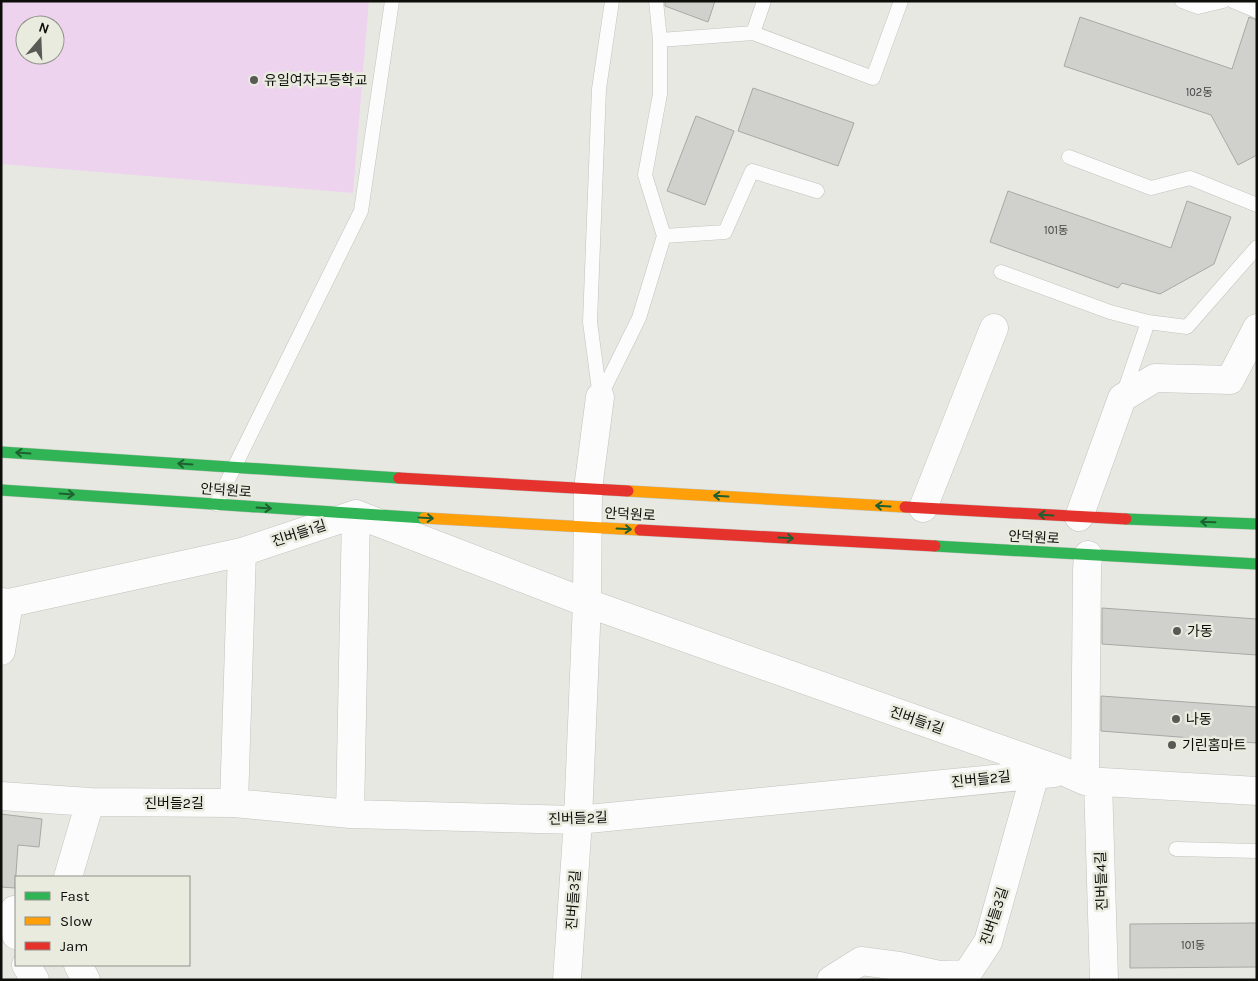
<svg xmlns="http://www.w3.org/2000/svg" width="1258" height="981" font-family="Karla,'Noto Sans KR',sans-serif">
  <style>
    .green { fill: #eed3ef; fill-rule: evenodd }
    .building { fill: #d0d1cd; stroke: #a8a9a4 }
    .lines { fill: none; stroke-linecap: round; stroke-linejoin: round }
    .lane-casing { stroke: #c2c3be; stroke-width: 15 }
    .street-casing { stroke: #c2c3be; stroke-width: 29 }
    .fast-casing { stroke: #c2c3be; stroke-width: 12 }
    .slow-casing { stroke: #c2c3be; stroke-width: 12 }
    .jam-casing { stroke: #c2c3be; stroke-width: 12 }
    .lane { stroke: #fbfcfb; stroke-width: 14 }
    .street { stroke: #fbfcfb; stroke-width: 28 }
    .fast { stroke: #30b455; stroke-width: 11 }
    .slow { stroke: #ff9f0a; stroke-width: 11 }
    .jam { stroke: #e5322d; stroke-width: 11 }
    .oneway { stroke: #1e6030 }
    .poi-dot { fill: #595a56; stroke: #e9ebdf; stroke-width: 2 }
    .labels { text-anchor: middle; stroke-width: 5; stroke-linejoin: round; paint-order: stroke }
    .number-label { font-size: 11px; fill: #3e3e3b }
    .poi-label { font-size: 14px; fill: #0d0d0a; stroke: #e9ebdf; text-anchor: start }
    .street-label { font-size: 14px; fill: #0d0d0a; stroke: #e9ebdf }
  </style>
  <rect width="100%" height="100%" fill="#e7e8e2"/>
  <path class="green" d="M 1,1 L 369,1 L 353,193 L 1,164 ZM 25,25 L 55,25 L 55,55 L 25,55 Z"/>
  <path class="building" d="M 665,1 L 715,1 L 708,22 L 665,6 Z
    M 1080,17 L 1232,69 L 1249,17 L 1257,20 L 1257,155 L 1238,165 L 1211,115 L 1064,66 Z
    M 753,88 L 854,123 L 838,166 L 738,131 Z
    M 696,116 L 734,131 L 705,205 L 667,191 Z
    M 1008,191 L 1171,248 L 1187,201 L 1231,217 L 1214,264 L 1160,294 L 1122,283 L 1118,288 L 990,242 Z
    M 1102,608 L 1257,619 L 1257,655 L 1102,644 Z
    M 1101,696 L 1257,707 L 1257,743 L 1101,731 Z
    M 1,814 L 42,819 L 39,847 L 18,845 L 15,888 L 1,887 Z
    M 1257,923 L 1257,967 L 1130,968 L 1130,924 Z"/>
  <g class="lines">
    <defs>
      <path id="lane" d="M 656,1 L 660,40 L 660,94 L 645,175 L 664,236
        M 1182,1 L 1198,7 L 1223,1
        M 1233,1 L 1257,11
        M 753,33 L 873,78 L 901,1
        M 660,40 L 753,33 L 764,1
        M 1069,157 L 1151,188 L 1190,178 L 1257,205
        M 1001,272 L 1110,312 L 1148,322 L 1123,395
        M 1148,322 L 1187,327 L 1257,247
        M 600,397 L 590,322 L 599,89 L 612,1
        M 600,397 L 639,318 L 664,236 L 725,232 L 752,171 L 817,191
        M 216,504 L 361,211 L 392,1
        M 1176,849 L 1257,851"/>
      <path id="street" d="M 923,508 L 994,328
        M 1079,517 L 1122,398 L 1155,378 L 1230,380 L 1257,328
        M 1,602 L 9,603 L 242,552 L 356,514 L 587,603 L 1065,772 L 1085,781 L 1257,791
        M 1,651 L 9,603
        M 1085,781 L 1087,570 L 1088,555
        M 1098,782 L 1104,980
        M 1,796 L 90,802 L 234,803 L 350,814 L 578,820 L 1054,773
        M 234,803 L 242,552
        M 350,814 L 356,514
        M 68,877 L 90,802
        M 14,910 L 16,935
        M 26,965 L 35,980
        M 78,965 L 86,980
        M 567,980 L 578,820 L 587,603 L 588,489 L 600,397
        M 831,980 L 861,961 L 899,966 L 939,975 L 967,974 L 988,942 L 1035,774"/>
      <path id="fast" d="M 1,452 L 399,478
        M 1,490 L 424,518
        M 1126,519 L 1257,524
        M 935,546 L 1257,564"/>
      <path id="slow" d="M 628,491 L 905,507
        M 424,518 L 640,530"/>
      <path id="jam" d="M 399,478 L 628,491
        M 905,507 L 1126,519
        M 640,530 L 935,546"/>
    </defs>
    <use href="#lane" class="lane-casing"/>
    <use href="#street" class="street-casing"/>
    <use href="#fast" class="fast-casing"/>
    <use href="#slow" class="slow-casing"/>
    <use href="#jam" class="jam-casing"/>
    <use href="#lane" class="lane"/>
    <use href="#street" class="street"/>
    <use href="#fast" class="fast"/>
    <use href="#slow" class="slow"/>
    <use href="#jam" class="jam"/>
  </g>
  <defs><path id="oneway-shaft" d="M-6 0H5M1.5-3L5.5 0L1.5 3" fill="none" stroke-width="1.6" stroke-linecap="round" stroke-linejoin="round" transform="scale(1.25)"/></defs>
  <g class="oneway">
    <use href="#oneway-shaft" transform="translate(23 453) rotate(-176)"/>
    <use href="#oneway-shaft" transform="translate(185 464) rotate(-176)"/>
    <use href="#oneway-shaft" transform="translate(67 494) rotate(4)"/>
    <use href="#oneway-shaft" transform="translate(721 496) rotate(-177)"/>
    <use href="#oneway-shaft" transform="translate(883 506) rotate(-177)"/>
    <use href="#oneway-shaft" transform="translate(264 508) rotate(4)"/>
    <use href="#oneway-shaft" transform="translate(1046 515) rotate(-177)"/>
    <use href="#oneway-shaft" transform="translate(426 518) rotate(3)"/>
    <use href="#oneway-shaft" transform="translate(1208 522) rotate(-178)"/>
    <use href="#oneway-shaft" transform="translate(624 529) rotate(3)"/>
    <use href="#oneway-shaft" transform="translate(786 538) rotate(3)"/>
  </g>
  <g class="poi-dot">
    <circle cx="254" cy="80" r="5"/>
    <circle cx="1177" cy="631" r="5"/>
    <circle cx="1176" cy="719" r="5"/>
    <circle cx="1172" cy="745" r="5"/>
  </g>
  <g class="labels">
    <g class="number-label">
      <text x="1199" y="96">102동</text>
      <text x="1056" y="234">101동</text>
      <text x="1193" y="949">101동</text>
    </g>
    <g class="poi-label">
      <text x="264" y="85">유일여자고등학교</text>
      <text x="1187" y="636">가동</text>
      <text x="1186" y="724">나동</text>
      <text x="1182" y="750">기린홈마트</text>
    </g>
    <g class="street-label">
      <text transform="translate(226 490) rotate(4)" y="5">안덕원로</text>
      <text transform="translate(630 514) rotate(3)" y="5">안덕원로</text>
      <text transform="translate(299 533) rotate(-18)" y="5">진버들1길</text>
      <text transform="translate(1034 537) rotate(3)" y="5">안덕원로</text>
      <text transform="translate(917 720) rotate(19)" y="5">진버들1길</text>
      <text transform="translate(981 779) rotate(-6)" y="5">진버들2길</text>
      <text x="174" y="808">진버들2길</text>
      <text transform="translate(578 818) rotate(-2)" y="5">진버들2길</text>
      <text transform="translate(1101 881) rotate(-92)" y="5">진버들4길</text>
      <text transform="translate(573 900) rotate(-86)" y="5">진버들3길</text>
      <text transform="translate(994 916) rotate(-72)" y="5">진버들3길</text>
    </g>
  </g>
  <rect width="1258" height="981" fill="none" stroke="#0d0d0a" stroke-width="5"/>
  <rect x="15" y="876" width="175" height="90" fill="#e9ebdf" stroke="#91928a"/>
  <rect x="25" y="892" width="25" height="8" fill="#30b455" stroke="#91928a"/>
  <text x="60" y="901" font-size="15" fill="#0d0d0a">Fast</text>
  <rect x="25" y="917" width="25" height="8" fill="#ff9f0a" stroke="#91928a"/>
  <text x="60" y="926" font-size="15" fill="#0d0d0a">Slow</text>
  <rect x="25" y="942" width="25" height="8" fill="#e5322d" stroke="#91928a"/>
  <text x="60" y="951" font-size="15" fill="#0d0d0a">Jam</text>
  <g transform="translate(40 40) rotate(19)"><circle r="24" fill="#e9ebdf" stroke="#91928a"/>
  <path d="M0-4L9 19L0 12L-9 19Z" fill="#595a56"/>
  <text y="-8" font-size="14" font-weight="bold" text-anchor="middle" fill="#0d0d0a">N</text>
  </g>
</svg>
